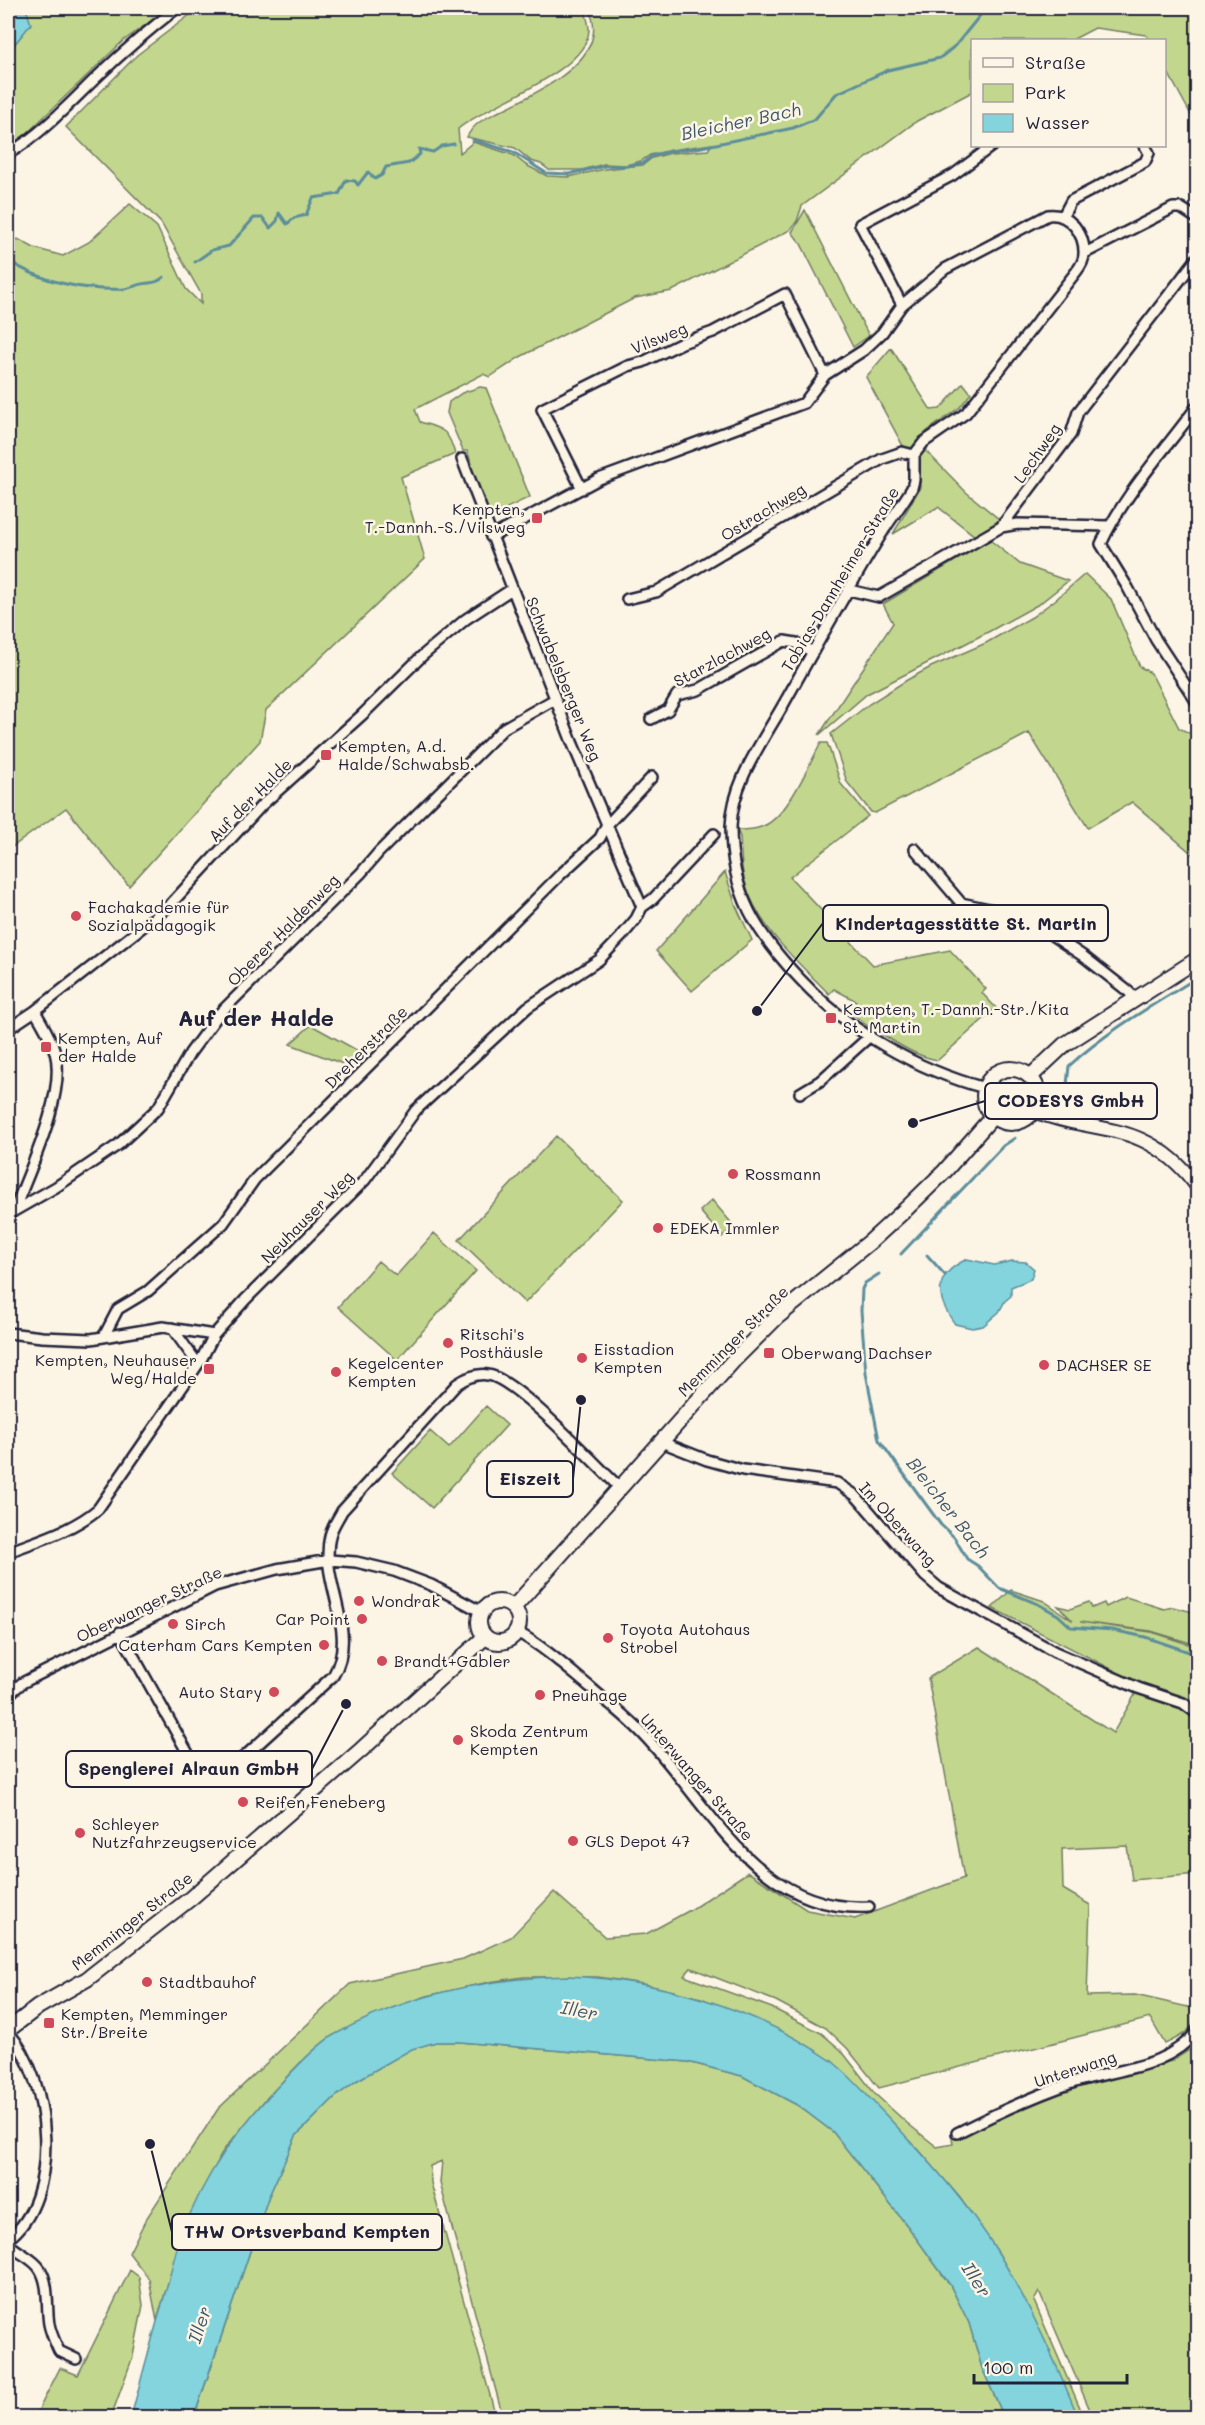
<svg xmlns="http://www.w3.org/2000/svg" width="1205" height="2425" font-family="Mali,sans-serif">
  <style>
    .green { fill: #c2d78d; stroke: #727c64; stroke-width: 1.5 }
    .water { fill: #83d4dc; stroke: #5c8d9c; stroke-width: 1.5 }
    .lines { fill: none; stroke-linecap: round; stroke-linejoin: round }
    .stream { stroke: #5c8d9c; stroke-width: 3 }
    .minor-casing { stroke: #22223b; stroke-width: 14 }
    .tertiary-casing { stroke: #22223b; stroke-width: 16 }
    .secondary-casing { stroke: #22223b; stroke-width: 18 }
    .minor { stroke: #fcf5e5; stroke-width: 9 }
    .tertiary { stroke: #fcf5e5; stroke-width: 12 }
    .secondary { stroke: #fcf5e5; stroke-width: 14 }
    .poi-dot { fill: #d1495b; stroke: #fcf5e5; stroke-width: 2 }
    .labels { text-anchor: middle; stroke-width: 5; stroke-linejoin: round; paint-order: stroke }
    .street-label { font-size: 16px; fill: #22223b; stroke: #fcf5e5 }
    .poi-label { font-size: 16px; fill: #22223b; stroke: #fcf5e5; text-anchor: start }
    .water-label { font-size: 18px; font-style: italic; fill: #3f576b; stroke: #fcf5e5 }
    .district-label { font-size: 22px; font-weight: bold; fill: #22223b; stroke: #fcf5e5 }
    .leader { fill: none; stroke: #22223b; stroke-width: 2 }
    .callout-dot { fill: #22223b; stroke: #fcf5e5; stroke-width: 2 }
    .callout { fill: #fcf5e5; stroke: #22223b; stroke-width: 2 }
    .callout-label { font-size: 18px; text-anchor: middle; font-weight: bold; fill: #22223b }
  </style>
  <rect width="100%" height="100%" fill="#fcf5e5"/>
  <filter id="ink" filterUnits="userSpaceOnUse"><feTurbulence type="fractalNoise" baseFrequency=".0167" numOctaves="2"/><feDisplacementMap in="SourceGraphic" scale="12" xChannelSelector="R" yChannelSelector="G"/><feConvolveMatrix kernelMatrix="1 2 1 2 8 2 1 2 1" color-interpolation-filters="sRGB"/></filter>
  <g filter="url(#ink)">
    <path class="green" d="M 28,8 L 169,8 L 123,41 L 20,140 L 8,146 L 8,52 L 22,35 Z
      M 199,8 L 584,8 C 586,15 589,22 589,30 C 587,73 487,104 458,129 L 460,153 L 473,142 L 513,155 L 526,165 L 547,176 L 568,177 L 605,169 L 643,165 L 652,158 L 671,153 L 708,150 L 712,144 L 671,150 L 650,155 L 641,161 L 626,165 L 604,164 L 582,170 L 549,170 L 541,164 L 531,161 L 515,148 L 467,137 C 475,121 487,118 502,110 C 532,95 587,70 593,35 C 595,26 592,16 589,8 L 1197,8 L 1197,126 L 1165,67 L 1164,40 L 1150,40 L 1146,35 L 1095,28 L 1072,40 L 972,40 L 972,92 L 917,121 L 802,206 L 797,221 L 790,230 L 672,291 L 635,298 L 520,357 L 490,377 L 483,374 L 415,409 L 420,422 C 443,429 448,429 455,454 L 401,477 L 425,559 L 266,710 L 260,741 L 129,886 L 66,808 L 8,850 L 8,245 L 18,239 L 34,248 L 63,256 L 89,242 L 130,204 L 157,227 L 186,289 L 201,304 L 201,294 L 161,223 L 66,127 L 137,55 Z
      M 805,210 L 869,336 L 853,347 L 801,244 L 792,232 Z
      M 891,348 L 931,410 L 940,409 L 963,383 L 971,393 L 960,407 L 926,432 L 927,452 L 966,492 L 1000,520 L 975,536 L 938,507 L 893,534 L 920,488 L 920,470 L 902,444 L 866,377 Z
      M 480,387 L 486,388 L 530,497 L 490,516 L 487,514 L 469,469 L 472,464 L 467,451 L 463,451 L 447,413 L 449,402 L 462,393 Z
      M 990,540 L 1020,564 L 1068,581 L 1039,604 L 990,631 L 867,694 L 819,735 L 893,623 L 883,604 Z
      M 1085,574 L 1111,599 L 1140,667 L 1151,673 L 1179,728 L 1197,737 L 1197,858 L 1132,802 L 1088,828 L 1029,733 L 875,813 L 871,812 L 847,782 L 831,734 L 869,704 L 907,680 L 931,667 L 986,643 L 1032,617 L 1055,600 Z
      M 821,743 L 827,743 L 829,748 L 841,784 L 868,816 L 790,877 L 873,965 L 950,950 L 986,989 L 982,993 L 996,1008 L 938,1060 C 918,1057 899,1045 882,1034 L 882,1030 L 875,1024 L 871,1029 L 854,1015 L 856,1001 L 834,989 L 829,994 C 796,960 756,926 744,879 C 741,865 741,851 740,837 L 737,830 C 745,830 754,830 761,827 C 787,819 808,766 821,743 Z
      M 725,872 L 736,906 L 752,940 L 692,991 L 656,951 Z
      M 311,1025 L 362,1053 L 351,1067 L 290,1044 Z
      M 556,1136 L 623,1200 L 525,1303 L 459,1240 Z
      M 712,1200 L 734,1226 L 722,1237 L 700,1211 Z
      M 434,1233 L 476,1271 L 397,1360 L 338,1307 L 378,1261 L 396,1276 Z
      M 486,1406 L 507,1425 L 432,1508 L 392,1473 L 430,1431 L 449,1448 Z
      M 1011,1590 L 1044,1601 L 1073,1621 L 1058,1606 L 1070,1609 L 1089,1602 L 1092,1608 L 1104,1603 L 1106,1607 L 1126,1597 L 1164,1609 L 1173,1607 L 1197,1613 L 1197,1645 L 1151,1631 L 1080,1622 L 1151,1632 L 1197,1647 L 1197,1706 L 1189,1700 L 1182,1707 L 1197,1720 L 1197,1874 L 1132,1880 L 1127,1846 L 1062,1849 L 1063,1889 L 1090,1905 L 1087,1996 L 1135,1995 L 1197,2009 C 1197,2030 1181,2036 1165,2044 L 1150,2018 L 879,2088 L 847,2048 L 826,2028 L 776,2001 L 691,1968 L 684,1976 L 772,2008 L 821,2033 L 841,2050 L 875,2094 L 907,2123 L 937,2147 L 953,2144 L 952,2139 L 1079,2083 L 1172,2061 L 1189,2050 L 1197,2051 L 1197,2417 L 1093,2417 L 1039,2292 L 1034,2301 L 1084,2417 L 1078,2417 L 1029,2310 L 999,2254 L 960,2198 L 919,2150 L 831,2060 L 701,1998 L 643,1984 L 598,1977 L 524,1977 L 489,1982 L 427,1996 L 390,2009 L 330,2038 L 300,2063 L 264,2101 L 223,2151 L 181,2237 L 157,2321 L 149,2279 L 129,2253 L 146,2219 L 218,2109 L 350,1984 L 463,1959 L 511,1937 L 554,1892 L 605,1937 L 646,1934 L 692,1909 L 748,1872 L 807,1910 L 855,1919 L 964,1878 L 928,1678 L 979,1647 L 1113,1733 L 1141,1684 L 992,1608 Z
      M 436,2042 L 460,2042 L 688,2062 L 742,2076 L 797,2105 L 833,2132 L 909,2228 L 950,2285 L 969,2323 L 982,2368 L 1004,2417 L 503,2417 L 440,2183 L 442,2161 L 430,2166 L 431,2183 L 496,2417 L 194,2418 L 268,2198 L 296,2136 L 334,2098 L 356,2081 L 412,2048 Z
      M 130,2270 L 139,2277 L 143,2305 L 133,2356 L 111,2417 L 35,2417 L 60,2368 L 78,2375 Z"/>
    <path class="water" d="M 8,8 L 28,8 L 27,12 L 31,24 L 8,52 Z
      M 967,1259 L 994,1265 L 1012,1261 L 1026,1262 L 1034,1269 L 1031,1279 L 1011,1287 L 1011,1296 L 1005,1301 L 999,1312 L 983,1326 L 972,1328 L 955,1324 C 935,1297 933,1275 967,1259 Z
      M 568,1976 C 660,1980 752,2007 829,2059 C 849,2073 867,2096 884,2113 C 926,2157 967,2202 999,2254 C 1030,2305 1056,2362 1078,2417 L 1004,2417 L 982,2368 L 969,2323 L 950,2285 L 909,2228 L 833,2132 L 797,2105 L 742,2076 L 688,2062 L 460,2042 L 436,2042 L 412,2049 L 356,2081 L 334,2098 L 296,2136 L 268,2198 L 194,2417 L 131,2417 C 142,2375 154,2332 166,2290 C 171,2273 174,2254 181,2237 C 203,2175 239,2126 285,2079 C 299,2064 315,2047 332,2036 C 404,1995 487,1978 568,1976 Z"/>
    <g class="lines">
      <path class="stream" d="M 473,140 L 513,152 L 546,173 L 569,174 L 605,166 L 625,166 L 643,163 L 652,156 L 671,151 L 697,148 L 793,128 L 815,119 L 836,94 L 888,70 L 940,58 L 956,45 L 986,8
        M 8,260 C 39,282 86,291 124,289 C 131,288 136,285 142,284 C 152,282 156,284 164,277
        M 195,262 L 212,250 L 229,246 L 254,218 L 263,218 L 270,228 L 277,221 L 279,213 L 287,224 L 294,218 L 306,215 L 313,198 L 339,194 L 346,180 L 355,181 L 358,185 L 368,172 L 375,179 L 382,175 L 386,167 L 409,163 L 420,154 L 419,149 L 433,152 L 442,146 L 454,144
        M 1066,1094 L 1069,1066 C 1107,1031 1153,1005 1198,977
        M 901,1254 L 1003,1146 L 1015,1138
        M 927,1255 L 945,1275
        M 879,1274 L 865,1283 L 862,1289 L 861,1311 L 866,1373 L 879,1440 L 941,1525 L 954,1537 L 967,1559 L 978,1566 L 999,1588 L 1038,1604 L 1058,1615 L 1071,1627 L 1112,1630 L 1145,1637 L 1198,1655"/>
      <defs>
        <path id="minor" d="M 8,154 C 43,133 70,103 99,75 C 124,51 150,29 177,8
          M 1063,216 L 1071,201 L 1145,162 L 1149,153 L 1145,146
          M 1085,253 L 1173,208 L 1181,208 L 1198,219
          M 902,305 L 860,224 L 953,175 L 992,146
          M 1198,405 C 1165,450 1124,494 1101,544 L 1128,588 L 1156,640 L 1198,704
          M 462,459 L 572,742 L 642,907
          M 582,489 L 542,409 L 628,366 L 643,362 L 682,343 L 713,332 L 785,294 L 825,375
          M 1001,527 L 1018,524 L 1109,526
          M 491,537 L 599,479 L 804,403 L 825,375 L 864,350 L 882,333 L 902,305 L 945,269 L 1048,215 C 1069,212 1085,234 1084,254 C 1084,261 1080,267 1076,272 L 966,413 L 924,442 L 917,451 L 914,455 L 914,480 L 912,488 C 903,503 893,516 884,530 C 848,588 815,648 782,707 C 761,744 732,783 731,827 C 731,893 756,933 800,979 C 848,1031 917,1070 985,1088
          M 849,590 L 879,597 L 1001,527 L 1071,434 L 1078,412 L 1198,257
          M 627,599 L 656,592 L 882,459 L 902,452 L 914,455
          M 651,719 L 668,710 L 677,695 L 698,690 L 784,641 L 796,643 L 813,652
          M 915,849 L 961,903 L 1008,913 L 1038,926 L 1083,956 L 1129,992 L 1135,999
          M 8,1029 L 35,1011 L 168,907 L 262,805 L 362,715 L 422,656 L 466,619 L 512,589
          M 800,1093 L 820,1081 L 870,1036
          M 14,1211 L 56,1187 L 118,1145 L 158,1108 L 190,1053 L 218,1015 L 361,873 L 379,852 L 504,728 L 555,699
          M 8,1215 L 14,1211 C 29,1171 67,1093 55,1052 C 51,1037 42,1024 35,1011
          M 172,1328 L 198,1364
          M 8,1333 L 42,1337 L 91,1339 L 163,1327 L 214,1335
          M 104,1336 L 118,1309 L 148,1291 L 223,1224 L 255,1179 L 560,875 L 600,838 L 606,826 L 652,777
          M 659,1441 L 707,1460 L 743,1470 L 837,1483 L 855,1495 L 864,1505 L 925,1576 L 939,1588 L 1055,1652 L 1138,1688 L 1183,1703 L 1198,1714
          M 8,1552 C 39,1540 72,1531 98,1509 L 201,1360 L 214,1335 L 245,1300 L 365,1180 L 416,1110 L 528,1007 L 599,960 L 621,937 L 636,919 L 642,907 L 653,899 L 714,834
          M 120,1632 L 190,1757 L 211,1770 L 233,1764 L 245,1756 L 333,1676 C 360,1631 319,1582 330,1536 C 332,1527 338,1519 342,1511 L 457,1384 C 466,1378 477,1373 488,1375 C 515,1378 595,1464 619,1487
          M 517,1632 C 544,1647 566,1667 590,1687 C 607,1702 626,1716 641,1732 C 709,1802 756,1913 869,1907
          M 8,1695 L 22,1683 L 215,1586 L 277,1569 L 329,1560 L 356,1562 L 394,1571 L 431,1585 L 482,1612
          M 8,2032 C 51,2078 63,2198 8,2239
          M 957,2133 C 995,2114 1033,2096 1072,2083 C 1117,2068 1166,2070 1198,2030
          M 8,2243 C 17,2253 32,2257 40,2269 C 50,2285 46,2307 49,2324 C 51,2334 55,2342 59,2351 L 76,2359"/>
        <path id="tertiary" d="M 1034,1111 C 1069,1126 1110,1125 1142,1140 C 1164,1150 1184,1168 1198,1188"/>
        <path id="secondary" d="M984 1096a27 27 0 1 1 54 0a27 27 0 1 1-54 0Z
          M 1030,1077 L 1064,1045 L 1198,959
          M479 1622a20 20 0 1 1 40 0a20 20 0 1 1-40 0Z
          M 514,1607 L 733,1361 L 777,1317 L 871,1241 L 907,1208 L 944,1172 L 993,1116
          M 8,2030 L 38,2007 L 87,1979 L 191,1898 L 361,1750 L 485,1637"/>
      </defs>
      <use href="#minor" class="minor-casing"/>
      <use href="#tertiary" class="tertiary-casing"/>
      <use href="#secondary" class="secondary-casing"/>
      <use href="#minor" class="minor"/>
      <use href="#tertiary" class="tertiary"/>
      <use href="#secondary" class="secondary"/>
    </g>
  </g>
  <g class="poi-dot">
    <rect x="531" y="512" width="12" height="12" rx="3"/>
    <rect x="320" y="749" width="12" height="12" rx="3"/>
    <circle cx="76" cy="916" r="6"/>
    <rect x="825" y="1012" width="12" height="12" rx="3"/>
    <rect x="40" y="1041" width="12" height="12" rx="3"/>
    <circle cx="733" cy="1174" r="6"/>
    <circle cx="658" cy="1228" r="6"/>
    <circle cx="448" cy="1343" r="6"/>
    <rect x="763" y="1347" width="12" height="12" rx="3"/>
    <circle cx="582" cy="1358" r="6"/>
    <circle cx="1044" cy="1365" r="6"/>
    <rect x="203" y="1363" width="12" height="12" rx="3"/>
    <circle cx="336" cy="1372" r="6"/>
    <circle cx="359" cy="1601" r="6"/>
    <circle cx="362" cy="1619" r="6"/>
    <circle cx="173" cy="1624" r="6"/>
    <circle cx="608" cy="1638" r="6"/>
    <circle cx="324" cy="1645" r="6"/>
    <circle cx="382" cy="1661" r="6"/>
    <circle cx="274" cy="1692" r="6"/>
    <circle cx="540" cy="1695" r="6"/>
    <circle cx="458" cy="1740" r="6"/>
    <circle cx="243" cy="1802" r="6"/>
    <circle cx="80" cy="1833" r="6"/>
    <circle cx="573" cy="1841" r="6"/>
    <circle cx="147" cy="1982" r="6"/>
    <rect x="43" y="2017" width="12" height="12" rx="3"/>
  </g>
  <g class="labels">
    <g class="street-label">
      <text transform="translate(659 338) rotate(-22)" y="6">Vilsweg</text>
      <text transform="translate(1037 453) rotate(-55)" y="6">Lechweg</text>
      <text transform="translate(763 512) rotate(-31)" y="6">Ostrachweg</text>
      <text transform="translate(840 579) rotate(-59)" y="6">Tobias-Dannheimer-Straße</text>
      <text transform="translate(722 657) rotate(-28)" y="6">Starzlachweg</text>
      <text transform="translate(564 679) rotate(68)" y="6">Schwabelsberger Weg</text>
      <text transform="translate(250 800) rotate(-45)" y="6">Auf der Halde</text>
      <text transform="translate(283 930) rotate(-45)" y="6">Oberer Haldenweg</text>
      <text transform="translate(366 1047) rotate(-45)" y="6">Dreherstraße</text>
      <text transform="translate(307 1217) rotate(-45)" y="6">Neuhauser Weg</text>
      <text transform="translate(733 1341) rotate(-45)" y="6">Memminger Straße</text>
      <text transform="translate(898 1524) rotate(48)" y="6">Im Oberwang</text>
      <text transform="translate(149 1604) rotate(-25)" y="6">Oberwanger Straße</text>
      <text transform="translate(697 1777) rotate(49)" y="6">Unterwanger Straße</text>
      <text transform="translate(132 1921) rotate(-38)" y="6">Memminger Straße</text>
      <text transform="translate(1075 2069) rotate(-18)" y="6">Unterwang</text>
    </g>
    <g class="poi-label">
      <text x="525" y="515" text-anchor="end">Kempten,<tspan x="525" dy="18">T.-Dannh.-S./Vilsweg</tspan></text>
      <text x="338" y="752">Kempten, A.d.<tspan x="338" dy="18">Halde/Schwabsb.</tspan></text>
      <text x="88" y="913">Fachakademie für<tspan x="88" dy="18">Sozialpädagogik</tspan></text>
      <text x="843" y="1015">Kempten, T.-Dannh.-Str./Kita<tspan x="843" dy="18">St. Martin</tspan></text>
      <text x="58" y="1044">Kempten, Auf<tspan x="58" dy="18">der Halde</tspan></text>
      <text x="745" y="1180">Rossmann</text>
      <text x="670" y="1234">EDEKA Immler</text>
      <text x="460" y="1340">Ritschi's<tspan x="460" dy="18">Posthäusle</tspan></text>
      <text x="594" y="1355">Eisstadion<tspan x="594" dy="18">Kempten</tspan></text>
      <text x="781" y="1359">Oberwang Dachser</text>
      <text x="197" y="1366" text-anchor="end">Kempten, Neuhauser<tspan x="197" dy="18">Weg/Halde</tspan></text>
      <text x="348" y="1369">Kegelcenter<tspan x="348" dy="18">Kempten</tspan></text>
      <text x="1056" y="1371">DACHSER SE</text>
      <text x="371" y="1607">Wondrak</text>
      <text x="350" y="1625" text-anchor="end">Car Point</text>
      <text x="185" y="1630">Sirch</text>
      <text x="620" y="1635">Toyota Autohaus<tspan x="620" dy="18">Strobel</tspan></text>
      <text x="312" y="1651" text-anchor="end">Caterham Cars Kempten</text>
      <text x="394" y="1667">Brandt+Gabler</text>
      <text x="262" y="1698" text-anchor="end">Auto Stary</text>
      <text x="552" y="1701">Pneuhage</text>
      <text x="470" y="1737">Skoda Zentrum<tspan x="470" dy="18">Kempten</tspan></text>
      <text x="255" y="1808">Reifen Feneberg</text>
      <text x="92" y="1830">Schleyer<tspan x="92" dy="18">Nutzfahrzeugservice</tspan></text>
      <text x="585" y="1847">GLS Depot 47</text>
      <text x="159" y="1988">Stadtbauhof</text>
      <text x="61" y="2020">Kempten, Memminger<tspan x="61" dy="18">Str./Breite</tspan></text>
    </g>
    <g class="water-label">
      <text transform="translate(741 122) rotate(-12)" y="6">Bleicher Bach</text>
      <text transform="translate(948 1508) rotate(52)" y="6">Bleicher Bach</text>
      <text transform="translate(579 2011) rotate(11)" y="6">Iller</text>
      <text transform="translate(976 2280) rotate(57)" y="6">Iller</text>
      <text transform="translate(200 2325) rotate(-72)" y="6">Iller</text>
    </g>
    <g class="district-label">
      <text x="256" y="1026">Auf der Halde</text>
    </g>
  </g>
  <path class="leader" d="M757 1011L823 923M913 1123L985 1101M581 1400L573 1479M346 1704L312 1769M150 2144L172 2232"/>
  <g class="callout-dot">
    <circle cx="757" cy="1011" r="6"/>
    <circle cx="913" cy="1123" r="6"/>
    <circle cx="581" cy="1400" r="6"/>
    <circle cx="346" cy="1704" r="6"/>
    <circle cx="150" cy="2144" r="6"/>
  </g>
  <g class="callout">
    <rect x="823" y="905" width="285" height="36" rx="6"/>
    <rect x="985" y="1083" width="172" height="36" rx="6"/>
    <rect x="487" y="1461" width="86" height="36" rx="6"/>
    <rect x="66" y="1751" width="246" height="36" rx="6"/>
    <rect x="172" y="2214" width="270" height="36" rx="6"/>
  </g>
  <g class="callout-label">
    <text x="966" y="930">Kindertagesstätte St. Martin</text>
    <text x="1071" y="1107">CODESYS GmbH</text>
    <text x="530" y="1485">Eiszeit</text>
    <text x="189" y="1775">Spenglerei Alraun GmbH</text>
    <text x="307" y="2238">THW Ortsverband Kempten</text>
  </g>
  <rect width="1205" height="2425" fill="none" stroke="#fcf5e5" stroke-width="30"/>
  <rect x="15" y="15" width="1175" height="2395" fill="none" stroke="#22223b" stroke-width="2" filter="url(#ink)"/>
  <rect x="971" y="39" width="195" height="108" fill="#fcf5e5" stroke="#a5a1a1" stroke-width="1.5"/>
  <rect x="983" y="58" width="30" height="9" fill="#fcf5e5" stroke="#a5a1a1" stroke-width="1.5"/>
  <text x="1025" y="69" font-size="18" fill="#22223b">Straße</text>
  <rect x="983" y="84" width="30" height="18" fill="#c2d78d" stroke="#a5a1a1" stroke-width="1.5"/>
  <text x="1025" y="99" font-size="18" fill="#22223b">Park</text>
  <rect x="983" y="114" width="30" height="18" fill="#83d4dc" stroke="#a5a1a1" stroke-width="1.5"/>
  <text x="1025" y="129" font-size="18" fill="#22223b">Wasser</text>
  <path d="M974 2374v9h153v-9" fill="none" stroke="#22223b" stroke-width="3"/>
  <text x="983" y="2374" font-size="18" fill="#22223b" stroke="#fcf5e5" stroke-width="4.5" paint-order="stroke">100 m</text>
</svg>
